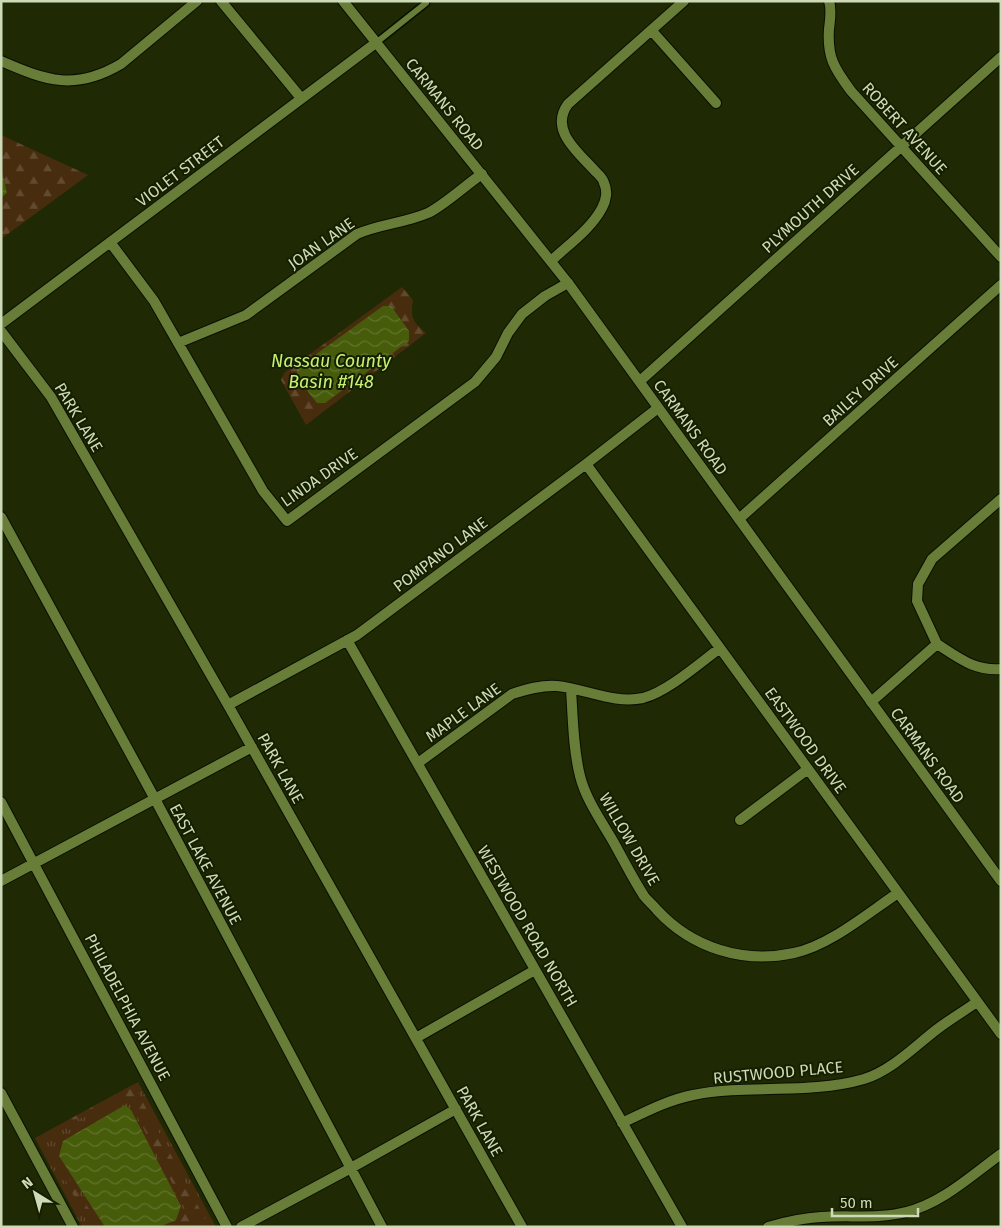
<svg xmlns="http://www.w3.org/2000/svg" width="1002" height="1228" font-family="'Fira Sans',sans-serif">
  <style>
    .grass { fill: url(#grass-tufts) }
    .forest { fill: url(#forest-firs) }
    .water { fill: url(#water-waves) }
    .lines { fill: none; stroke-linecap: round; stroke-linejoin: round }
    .service-casing { stroke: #0a1000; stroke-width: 9 }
    .minor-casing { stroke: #0a1000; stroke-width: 12 }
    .tertiary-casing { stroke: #0a1000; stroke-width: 12 }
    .service { stroke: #677d38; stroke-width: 6 }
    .minor { stroke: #677d38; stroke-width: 10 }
    .tertiary { stroke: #677d38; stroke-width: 10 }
    .labels { text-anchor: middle; stroke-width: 4; stroke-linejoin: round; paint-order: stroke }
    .street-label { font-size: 16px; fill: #cddab7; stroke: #151f00 }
    .water-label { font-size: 18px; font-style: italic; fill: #c8f172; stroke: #151f00 }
  </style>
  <defs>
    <pattern id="grass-tufts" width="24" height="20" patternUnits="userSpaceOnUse" patternTransform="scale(1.25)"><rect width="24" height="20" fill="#482c0e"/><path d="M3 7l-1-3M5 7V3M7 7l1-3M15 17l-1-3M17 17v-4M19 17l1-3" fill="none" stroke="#614a2f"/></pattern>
    <pattern id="forest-firs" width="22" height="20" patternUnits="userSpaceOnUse" patternTransform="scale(1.25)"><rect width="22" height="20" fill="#482c0e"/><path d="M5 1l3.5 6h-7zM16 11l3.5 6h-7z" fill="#614a2f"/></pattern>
    <pattern id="water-waves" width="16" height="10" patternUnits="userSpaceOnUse" patternTransform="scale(1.25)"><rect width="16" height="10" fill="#475c0b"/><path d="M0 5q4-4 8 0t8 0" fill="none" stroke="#60732c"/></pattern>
  </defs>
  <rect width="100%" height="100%" fill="#1f2904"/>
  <path class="grass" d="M 138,1082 L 216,1227 L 82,1227 L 35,1138 Z"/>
  <path class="forest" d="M 1,135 L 88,175 L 1,239 L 1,198 L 7,193 L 1,167 Z
    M 402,287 L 413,300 C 410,318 413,322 426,333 L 306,425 L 281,380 L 284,373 Z
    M 133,1085 L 139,1095 L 206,1221 L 203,1227 L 167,1227 L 181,1219 L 187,1211 L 129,1101 C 115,1096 97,1112 84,1117 C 79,1119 74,1119 68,1120 Z
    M 52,1154 L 89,1209 L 97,1227 L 90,1227 Z"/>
  <path class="water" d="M 1,167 L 7,193 L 1,198 Z
    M 383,306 L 391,306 L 409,331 L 409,341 L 325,403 L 317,403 L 297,378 L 297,368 Z
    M 125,1105 L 131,1110 L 181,1206 L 176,1220 L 159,1227 L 105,1227 L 59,1156 L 63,1141 Z"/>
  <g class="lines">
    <defs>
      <path id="service" d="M 377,42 L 426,3"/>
      <path id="minor" d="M 221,1 L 301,98
        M 829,1 C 832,10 830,20 829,29 C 827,57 834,68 851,91 L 1001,257
        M 652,31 L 716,103
        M 1,61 C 47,81 75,91 121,64 L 197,1
        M 110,242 L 154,301 L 263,491 L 287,521 L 475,382 L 496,357 L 508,333 L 522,314 L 545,296 L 568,283
        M 551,261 C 568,245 591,229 602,208 C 606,201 608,191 604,183 C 603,178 598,174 595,171 C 578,152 549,130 568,104 L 684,1
        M 1,324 L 377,42
        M 1,331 L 51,397 L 228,705 L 522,1227
        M 178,343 L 246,315 L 357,234 C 380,224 405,223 428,213 C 443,206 467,184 482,174
        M 640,381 L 1001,57
        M 586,464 L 1001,1034
        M 1,517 L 155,799 L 382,1227
        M 739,519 L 1001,285
        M 347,640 L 682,1227
        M 937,644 L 917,601 L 918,584 L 932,559 L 1001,499
        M 937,644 C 959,658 974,671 1001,669
        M 571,690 C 573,718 573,748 580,776 C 586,800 602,822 614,843 C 624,861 633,879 644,896 C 648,901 653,905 657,910 C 692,948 743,964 794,953 C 829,946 868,913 898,893
        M 871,702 L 937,644
        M 228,705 L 357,635 L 586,464 L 658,408
        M 418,763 L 512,694 C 527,689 541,685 557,686 C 586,689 614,704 643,698 C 667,692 700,663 720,648
        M 1,802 L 227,1227
        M 740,820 L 808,769
        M 1,881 L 252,747
        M 416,1038 L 535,970
        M 1,1093 L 73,1227
        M 622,1123 C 645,1112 668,1100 693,1095 C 749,1084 809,1095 864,1079 C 892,1070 914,1047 936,1030 C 949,1020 964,1011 977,1002
        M 241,1227 L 351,1168 L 456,1109
        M 768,1227 C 785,1222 803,1218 821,1217 C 849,1215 879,1219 906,1212 C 941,1204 972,1175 1001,1154"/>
      <path id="tertiary" d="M 343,1 L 568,283 L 1001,881"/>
    </defs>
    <use href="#service" class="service-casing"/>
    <use href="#minor" class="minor-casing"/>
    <use href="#tertiary" class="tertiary-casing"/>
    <use href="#service" class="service"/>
    <use href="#minor" class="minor"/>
    <use href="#tertiary" class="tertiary"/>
  </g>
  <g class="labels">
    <g class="street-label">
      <text transform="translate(445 104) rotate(51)" y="6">CARMANS ROAD</text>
      <text transform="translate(905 128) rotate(48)" y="6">ROBERT AVENUE</text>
      <text transform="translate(180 171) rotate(-37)" y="6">VIOLET STREET</text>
      <text transform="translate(810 208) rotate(-42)" y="6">PLYMOUTH DRIVE</text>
      <text transform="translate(321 243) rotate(-35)" y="6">JOAN LANE</text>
      <text transform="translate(860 391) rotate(-42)" y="6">BAILEY DRIVE</text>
      <text transform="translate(79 417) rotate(59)" y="6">PARK LANE</text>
      <text transform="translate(691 427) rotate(54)" y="6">CARMANS ROAD</text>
      <text transform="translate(319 477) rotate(-35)" y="6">LINDA DRIVE</text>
      <text transform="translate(440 554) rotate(-37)" y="6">POMPANO LANE</text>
      <text transform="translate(463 712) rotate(-36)" y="6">MAPLE LANE</text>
      <text transform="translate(806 740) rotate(54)" y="6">EASTWOOD DRIVE</text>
      <text transform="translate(928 755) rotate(54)" y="6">CARMANS ROAD</text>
      <text transform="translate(281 768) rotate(61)" y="6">PARK LANE</text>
      <text transform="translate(630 839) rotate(60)" y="6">WILLOW DRIVE</text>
      <text transform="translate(206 864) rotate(62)" y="6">EAST LAKE AVENUE</text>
      <text transform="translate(528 926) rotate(60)" y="6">WESTWOOD ROAD NORTH</text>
      <text transform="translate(128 1007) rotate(62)" y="6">PHILADELPHIA AVENUE</text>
      <text transform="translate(778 1072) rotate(-5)" y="6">RUSTWOOD PLACE</text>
      <text transform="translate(480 1121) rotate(61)" y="6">PARK LANE</text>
    </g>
    <g class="water-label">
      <text x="331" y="367">Nassau County<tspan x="331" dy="21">Basin #148</tspan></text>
    </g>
  </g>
  <rect width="1002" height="1228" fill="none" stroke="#cddab7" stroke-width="5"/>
  <g transform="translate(35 1193) rotate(323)" stroke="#151f00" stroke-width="4" paint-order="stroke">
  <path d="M0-4L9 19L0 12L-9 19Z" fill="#cddab7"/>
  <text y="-8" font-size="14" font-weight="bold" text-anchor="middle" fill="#cddab7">N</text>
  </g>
  <path d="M832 1208v8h86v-8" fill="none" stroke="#cddab7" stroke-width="2.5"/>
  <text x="840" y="1208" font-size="15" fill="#cddab7" stroke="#151f00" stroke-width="4" paint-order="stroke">50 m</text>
</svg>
